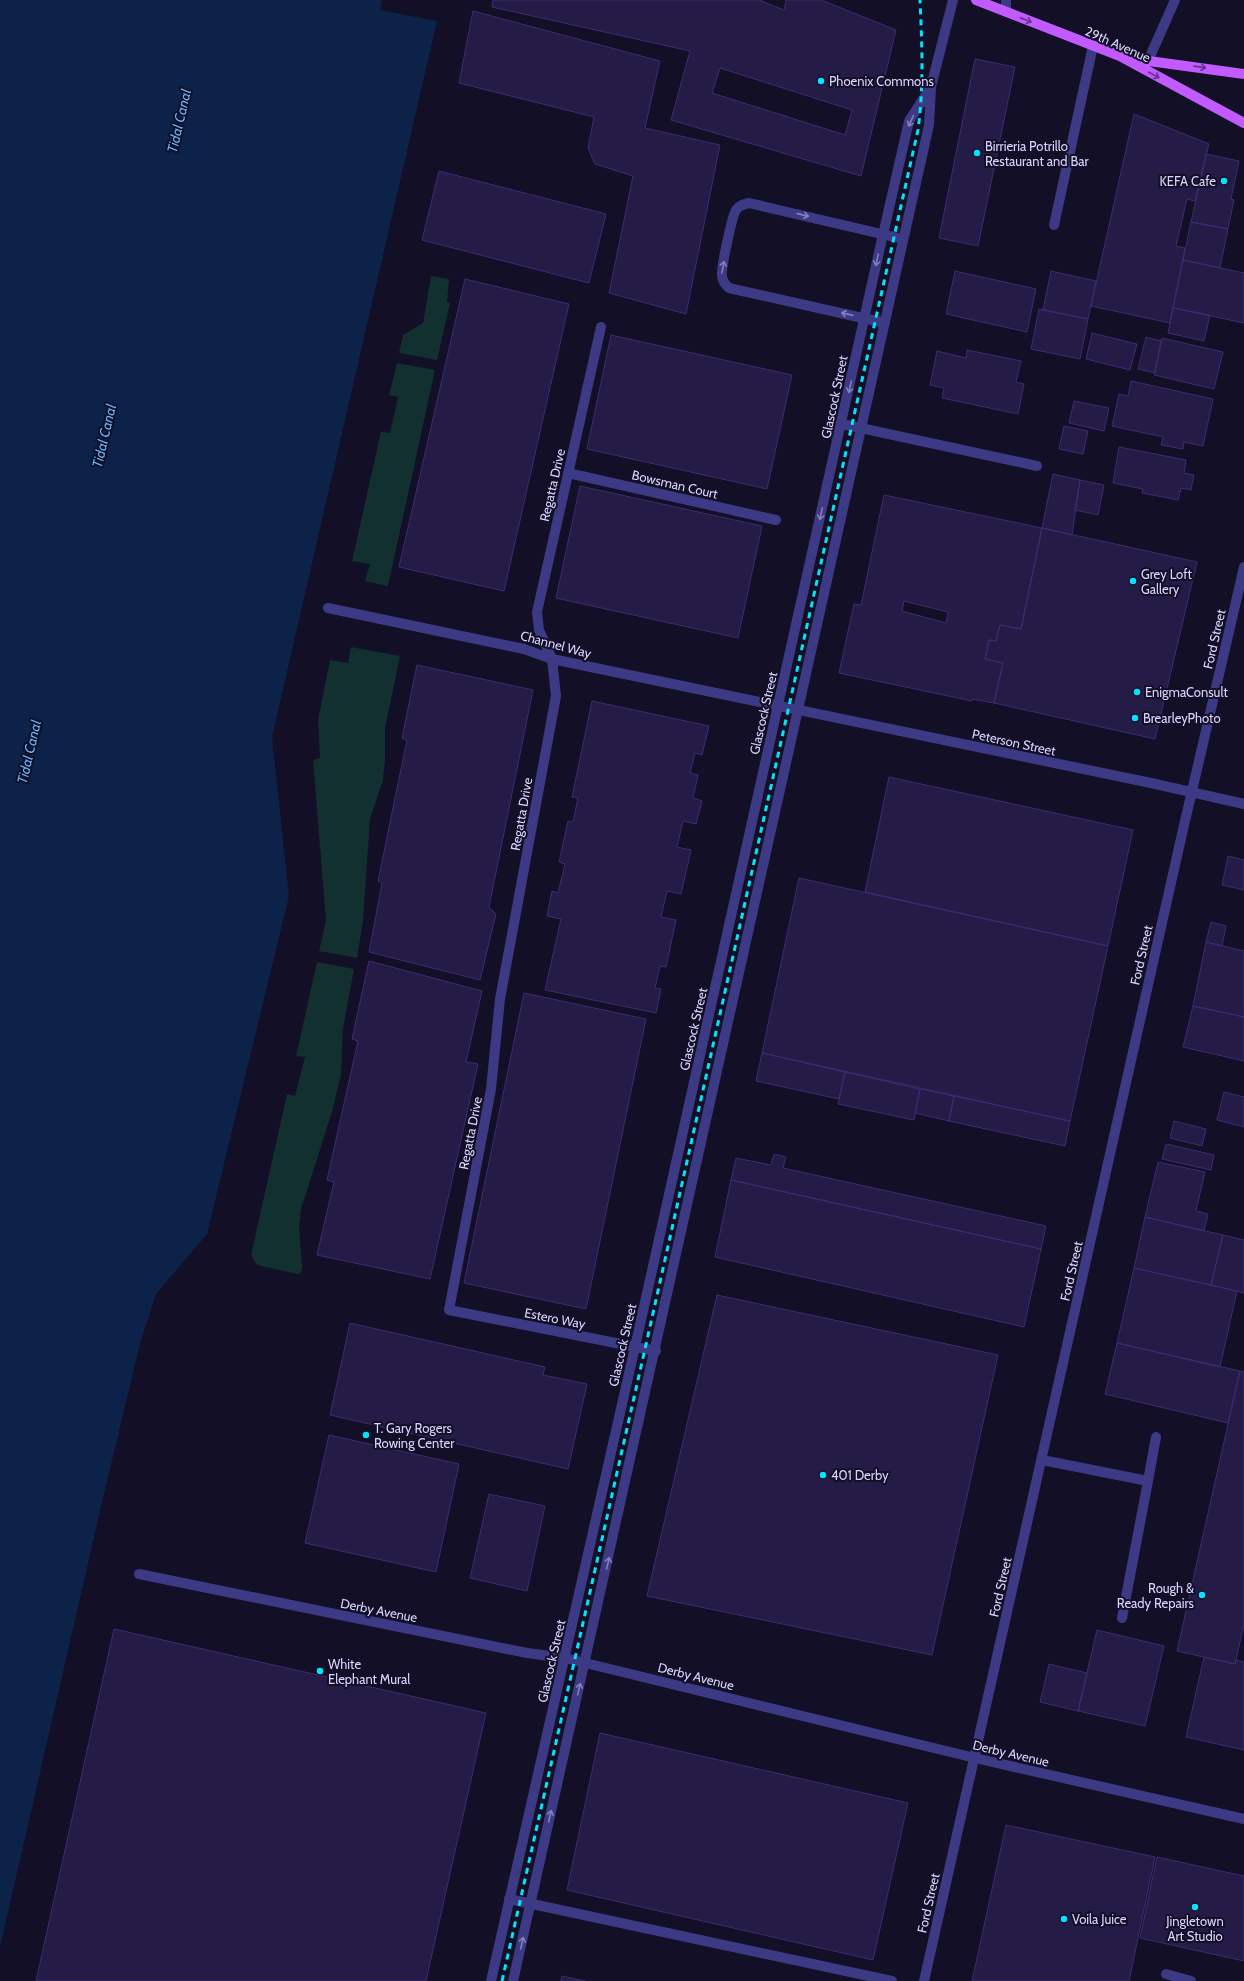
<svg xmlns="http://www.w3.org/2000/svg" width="1244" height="1981" font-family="Cabin,sans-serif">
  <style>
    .green { fill: #12302f }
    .water { fill: #0c2248 }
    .building { fill: #241b47; stroke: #3b2d73; fill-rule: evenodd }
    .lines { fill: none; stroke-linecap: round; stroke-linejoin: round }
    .minor { stroke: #3d3a85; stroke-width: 10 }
    .major { stroke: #c25bff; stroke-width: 10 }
    .rail { stroke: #00e5ff; stroke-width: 3; stroke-dasharray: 6 5; stroke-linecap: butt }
    .oneway { stroke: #623188 }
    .oneway2 { stroke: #837fbc }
    .poi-dot { fill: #00e5ff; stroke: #130f26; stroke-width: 1.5 }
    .labels { text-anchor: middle; stroke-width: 4; stroke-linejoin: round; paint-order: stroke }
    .street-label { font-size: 13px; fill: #d9d4ff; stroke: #130f26 }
    .poi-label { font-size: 13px; fill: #d9d4ff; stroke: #130f26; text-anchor: start }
    .water-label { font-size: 14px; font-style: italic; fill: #62b6ff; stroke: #130f26 }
  </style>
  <rect width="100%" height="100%" fill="#130f26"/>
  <path class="green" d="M 431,276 L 449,279 L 447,302 L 450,303 L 437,360 L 399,353 L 403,335 L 423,323 Z
    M 397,363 L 435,370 L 388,586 L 365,581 L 370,564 L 352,561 L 381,432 L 390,433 L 398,397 L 389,395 Z
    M 351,647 L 400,656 L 385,728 L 385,759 L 383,780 L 370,819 L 363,921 L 357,958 L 319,951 L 326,921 L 313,760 L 320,758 L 318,720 L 330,660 L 348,663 Z
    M 317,962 L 354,969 L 343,1029 L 341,1074 L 332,1112 L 301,1209 L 299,1227 L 302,1266 L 301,1273 L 297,1274 L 257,1265 L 251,1255 L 287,1094 L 295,1096 L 305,1057 L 296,1056 Z"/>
  <path class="water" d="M 0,0 L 382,0 L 380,10 L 437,21 L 272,737 L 289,896 L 207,1234 L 156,1294 L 140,1344 L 103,1498 L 0,1947 Z"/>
  <path class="building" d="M 493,0 L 759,0 L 784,10 L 786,0 L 821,0 L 896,30 L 861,176 L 671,120 L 690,51 L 492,7 ZM 720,68 L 852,110 L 845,135 L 712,93 Z
    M 473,11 L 660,61 L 645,128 L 720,145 L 686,314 L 609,293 L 633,176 L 595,164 L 588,148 L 594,117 L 459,83 Z
    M 975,59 L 1015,67 L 978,246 L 939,238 Z
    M 1134,114 L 1209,144 L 1195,201 L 1187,199 L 1176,246 L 1185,248 L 1170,323 L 1091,306 Z
    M 1206,154 L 1239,161 L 1231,199 L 1234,200 L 1228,229 L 1191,222 Z
    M 439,171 L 606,214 L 589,283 L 422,240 Z
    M 1191,222 L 1228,229 L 1220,268 L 1183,260 Z
    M 1183,260 L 1244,273 L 1244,323 L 1173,308 Z
    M 955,271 L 1036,289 L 1027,332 L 946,314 Z
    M 1051,271 L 1096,281 L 1088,319 L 1043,310 Z
    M 465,279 L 569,304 L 504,591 L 399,567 Z
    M 1173,308 L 1210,315 L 1204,341 L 1168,333 Z
    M 1039,309 L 1088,319 L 1080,359 L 1031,349 Z
    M 1092,333 L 1137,344 L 1130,370 L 1086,359 Z
    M 611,335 L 792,375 L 767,489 L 587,449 Z
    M 1146,337 L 1161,341 L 1155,373 L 1138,369 Z
    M 1162,338 L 1223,352 L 1214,389 L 1154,375 Z
    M 967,350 L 1021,361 L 1016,382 L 1024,384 L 1018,414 L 942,398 L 944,388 L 930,385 L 937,351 L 966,358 Z
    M 1131,381 L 1213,399 L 1203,446 L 1184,442 L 1183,449 L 1161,445 L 1163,437 L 1112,426 L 1119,394 L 1128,396 Z
    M 1074,401 L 1109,408 L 1104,431 L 1069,423 Z
    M 1064,426 L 1088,431 L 1083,454 L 1059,449 Z
    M 1119,447 L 1186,460 L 1184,473 L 1194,475 L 1191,490 L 1181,488 L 1178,500 L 1142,493 L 1143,489 L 1113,483 Z
    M 1053,474 L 1080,480 L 1072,535 L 1042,528 Z
    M 1080,480 L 1104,485 L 1098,515 L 1075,510 Z
    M 580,486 L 762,526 L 738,638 L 556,598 Z
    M 884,495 L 1042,528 L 1021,629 L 1000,625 L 996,641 L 989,640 L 985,659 L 1003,663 L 994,703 L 972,699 L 972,701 L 839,673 L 854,604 L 861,605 ZM 904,601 L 948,612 L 946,623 L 902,611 Z
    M 1042,528 L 1197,562 L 1155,739 L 994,703 L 1003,663 L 985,659 L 989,640 L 996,641 L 1000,625 L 1021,629 Z
    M 417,665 L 533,690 L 489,907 L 496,914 L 480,980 L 369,952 L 382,883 L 378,881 L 407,740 L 402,738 Z
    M 592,701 L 709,726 L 702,755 L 695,753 L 690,773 L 698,775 L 693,798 L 702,801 L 696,824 L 683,821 L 677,847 L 691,850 L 681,894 L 667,891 L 661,917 L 676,920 L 666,967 L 660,966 L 655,988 L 661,989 L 656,1013 L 545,990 L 561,919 L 547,916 L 552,891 L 558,893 L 565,864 L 559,862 L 568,821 L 573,822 L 578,798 L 572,797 Z
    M 889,777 L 1133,830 L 1108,946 L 865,892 Z
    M 1228,856 L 1244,860 L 1244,890 L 1222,885 Z
    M 799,878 L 1108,946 L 1070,1121 L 762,1053 Z
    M 1211,922 L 1226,926 L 1222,946 L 1206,942 Z
    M 1206,942 L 1244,951 L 1244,1017 L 1193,1006 Z
    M 369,961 L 482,991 L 466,1062 L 478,1064 L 430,1279 L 317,1255 L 334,1182 L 327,1180 L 358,1041 L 352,1039 Z
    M 524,993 L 646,1019 L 586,1309 L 464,1283 Z
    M 1193,1006 L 1244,1017 L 1244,1061 L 1183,1047 Z
    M 762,1053 L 845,1072 L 839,1099 L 756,1081 Z
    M 845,1072 L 920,1089 L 914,1120 L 838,1104 Z
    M 920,1089 L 954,1096 L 949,1121 L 915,1113 Z
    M 1224,1092 L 1244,1097 L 1244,1127 L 1217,1120 Z
    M 954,1096 L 1070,1121 L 1065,1146 L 949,1121 Z
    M 1174,1121 L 1206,1129 L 1202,1146 L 1170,1138 Z
    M 1166,1144 L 1214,1155 L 1211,1170 L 1162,1159 Z
    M 774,1154 L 786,1157 L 783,1168 L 1046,1226 L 1041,1249 L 731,1180 L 736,1158 L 771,1165 Z
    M 1158,1162 L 1205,1172 L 1196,1211 L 1208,1214 L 1204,1231 L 1145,1217 Z
    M 731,1180 L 1041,1249 L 1024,1327 L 715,1257 Z
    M 1145,1217 L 1223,1235 L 1211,1285 L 1134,1268 Z
    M 1223,1235 L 1244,1240 L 1244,1293 L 1211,1285 Z
    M 1134,1268 L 1237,1291 L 1220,1367 L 1117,1343 Z
    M 717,1295 L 998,1355 L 932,1655 L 647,1596 Z
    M 350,1323 L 545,1367 L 543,1375 L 587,1384 L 568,1469 L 330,1415 Z
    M 1117,1343 L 1240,1371 L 1228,1423 L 1105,1394 Z
    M 1240,1371 L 1244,1372 L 1244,1624 L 1235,1664 L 1177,1651 Z
    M 329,1435 L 459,1464 L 436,1572 L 305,1543 Z
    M 489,1494 L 545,1506 L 527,1591 L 470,1578 Z
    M 114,1629 L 486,1713 L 426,1981 L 36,1981 Z
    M 1097,1630 L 1164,1646 L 1145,1726 L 1078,1711 Z
    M 1204,1657 L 1235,1664 L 1236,1660 L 1244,1662 L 1244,1750 L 1186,1737 Z
    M 1049,1664 L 1087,1673 L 1078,1711 L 1040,1702 Z
    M 600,1733 L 908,1803 L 873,1960 L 567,1890 Z
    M 1006,1825 L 1155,1857 L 1129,1981 L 972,1981 Z
    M 1157,1857 L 1244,1876 L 1244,1961 L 1140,1938 Z
    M 562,1976 L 585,1981 L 561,1981 Z"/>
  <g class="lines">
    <path class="minor" d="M 1006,0 L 1006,12
      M 1148,61 L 1175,0
      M 1054,225 L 1093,46
      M 885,323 L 729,288 C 725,284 722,281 722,275 C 721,268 732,216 736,210 C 739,205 744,204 749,203 L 903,239
      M 601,327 L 537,612 L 539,630 L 552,659 L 556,696 L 500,999 L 491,1089 L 449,1310 L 656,1351
      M 842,424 L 1037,466
      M 568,473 L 776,520
      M 328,608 L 524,649 L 552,659 L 1151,783 L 1244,804
      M 1042,1460 L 1148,1481 L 1122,1618
      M 1148,1481 L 1156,1437
      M 139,1574 L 527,1653 L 565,1658 L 975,1758 L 1244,1819
      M 509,1899 L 892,1981
      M 1166,1974 L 1191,1981
      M 491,1981 L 635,1347 L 879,252 L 909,121 L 931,87
      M 513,1981 L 929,125 L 931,87 L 953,0
      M 924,1981 L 1182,834 L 1244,567"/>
    <path class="major" d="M 976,0 L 1120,56 L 1244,123
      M 1127,58 L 1244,74"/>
    <path class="rail" d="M 502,1981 L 645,1349 L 918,130 C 924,86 922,44 920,0"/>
  </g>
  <defs><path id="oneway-shaft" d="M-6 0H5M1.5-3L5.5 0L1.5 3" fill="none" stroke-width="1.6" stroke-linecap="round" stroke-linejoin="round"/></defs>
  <g class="oneway">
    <use href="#oneway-shaft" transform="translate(1026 20) rotate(22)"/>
    <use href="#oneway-shaft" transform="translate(1200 67) rotate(8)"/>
    <use href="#oneway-shaft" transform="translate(1154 75) rotate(28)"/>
  </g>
  <g class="oneway2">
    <use href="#oneway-shaft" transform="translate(911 121) rotate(114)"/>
    <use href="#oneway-shaft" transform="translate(803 215) rotate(13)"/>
    <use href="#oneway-shaft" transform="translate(877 260) rotate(102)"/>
    <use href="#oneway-shaft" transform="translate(723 267) rotate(-79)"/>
    <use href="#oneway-shaft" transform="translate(847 314) rotate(-167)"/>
    <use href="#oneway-shaft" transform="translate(850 387) rotate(102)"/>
    <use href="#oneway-shaft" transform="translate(821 514) rotate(103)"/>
    <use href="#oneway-shaft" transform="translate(608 1563) rotate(-77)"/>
    <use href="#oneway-shaft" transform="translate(579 1689) rotate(-77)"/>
    <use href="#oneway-shaft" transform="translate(550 1816) rotate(-77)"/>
    <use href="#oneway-shaft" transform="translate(522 1943) rotate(-77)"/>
  </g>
  <g class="poi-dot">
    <circle cx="821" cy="81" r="4"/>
    <circle cx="977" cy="153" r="4"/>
    <circle cx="1224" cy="181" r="4"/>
    <circle cx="1133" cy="581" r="4"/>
    <circle cx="1137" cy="692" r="4"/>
    <circle cx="1135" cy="718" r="4"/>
    <circle cx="366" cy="1435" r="4"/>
    <circle cx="823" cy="1475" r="4"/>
    <circle cx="1202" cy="1595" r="4"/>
    <circle cx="320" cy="1671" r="4"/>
    <circle cx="1195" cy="1907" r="4"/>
    <circle cx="1064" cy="1919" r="4"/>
  </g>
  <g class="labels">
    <g class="street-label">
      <text transform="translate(1118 44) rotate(24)" y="5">29th Avenue</text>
      <text transform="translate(834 397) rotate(-78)" y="5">Glascock Street</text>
      <text transform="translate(675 484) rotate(13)" y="5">Bowsman Court</text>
      <text transform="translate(552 485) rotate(-77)" y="5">Regatta Drive</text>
      <text transform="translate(1214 639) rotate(-77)" y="5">Ford Street</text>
      <text transform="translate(556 644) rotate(15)" y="5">Channel Way</text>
      <text transform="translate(763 713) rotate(-77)" y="5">Glascock Street</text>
      <text transform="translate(1014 742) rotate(12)" y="5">Peterson Street</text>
      <text transform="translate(521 814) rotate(-80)" y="5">Regatta Drive</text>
      <text transform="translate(1141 955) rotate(-77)" y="5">Ford Street</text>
      <text transform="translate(693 1029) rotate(-77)" y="5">Glascock Street</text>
      <text transform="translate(470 1133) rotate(-79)" y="5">Regatta Drive</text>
      <text transform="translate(1071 1271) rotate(-77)" y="5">Ford Street</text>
      <text transform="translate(555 1318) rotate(11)" y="5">Estero Way</text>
      <text transform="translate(622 1345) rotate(-77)" y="5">Glascock Street</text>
      <text transform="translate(1000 1587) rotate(-77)" y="5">Ford Street</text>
      <text transform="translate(379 1610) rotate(11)" y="5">Derby Avenue</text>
      <text transform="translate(551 1661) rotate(-77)" y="5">Glascock Street</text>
      <text transform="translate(696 1676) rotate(14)" y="5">Derby Avenue</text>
      <text transform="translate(1011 1753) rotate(13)" y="5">Derby Avenue</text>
      <text transform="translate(928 1903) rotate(-77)" y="5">Ford Street</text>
    </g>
    <g class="poi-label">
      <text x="829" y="86">Phoenix Commons</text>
      <text x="985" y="151">Birrieria Potrillo<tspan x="985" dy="15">Restaurant and Bar</tspan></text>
      <text x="1216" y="186" text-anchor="end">KEFA Cafe</text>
      <text x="1141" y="579">Grey Loft<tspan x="1141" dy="15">Gallery</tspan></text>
      <text x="1145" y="697">EnigmaConsult</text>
      <text x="1143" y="723">BrearleyPhoto</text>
      <text x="374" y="1433">T. Gary Rogers<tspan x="374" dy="15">Rowing Center</tspan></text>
      <text x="831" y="1480">401 Derby</text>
      <text x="1194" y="1593" text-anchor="end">Rough &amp;<tspan x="1194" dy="15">Ready Repairs</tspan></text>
      <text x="328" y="1669">White<tspan x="328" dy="15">Elephant Mural</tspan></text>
      <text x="1072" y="1924">Voila Juice</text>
      <text x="1195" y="1926" text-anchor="middle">Jingletown<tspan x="1195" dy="15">Art Studio</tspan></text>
    </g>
    <g class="water-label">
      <text transform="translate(179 121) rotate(-77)" y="5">Tidal Canal</text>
      <text transform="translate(104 436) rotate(-77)" y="5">Tidal Canal</text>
      <text transform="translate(29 752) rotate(-77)" y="5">Tidal Canal</text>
    </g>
  </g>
</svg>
